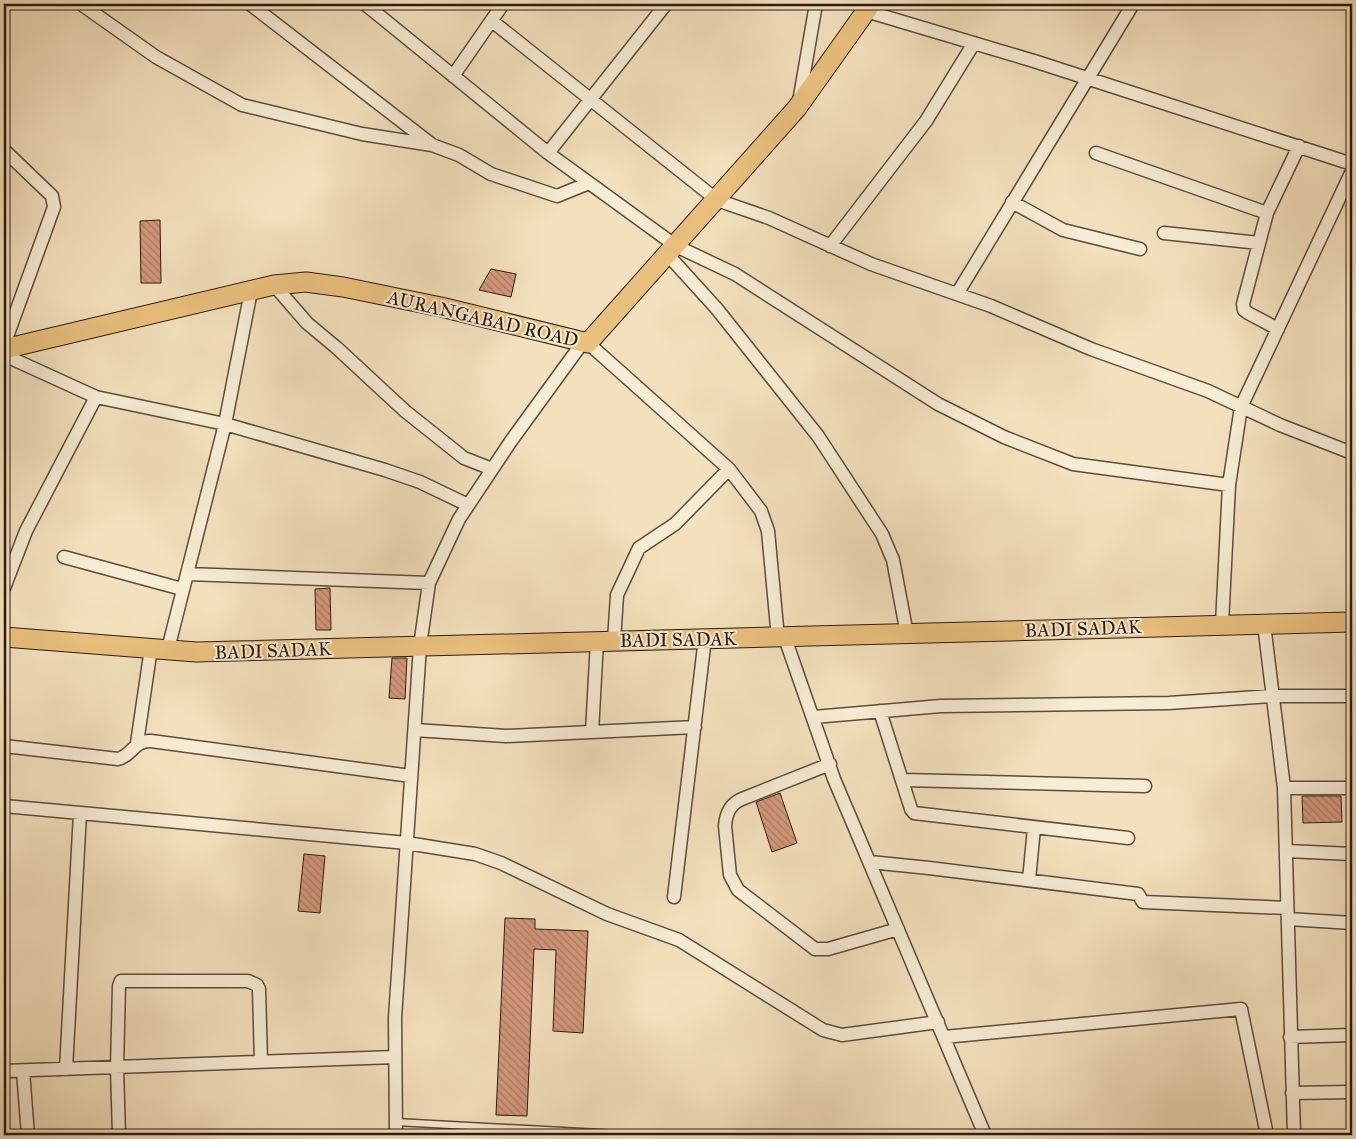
<svg xmlns="http://www.w3.org/2000/svg" width="1356" height="1139" font-family="'IM FELL Great Primer',serif">
  <style>
    .building { fill: url(#building-back-hatch); stroke: #2b1a13 }
    .lines { fill: none; stroke-linecap: round; stroke-linejoin: round }
    .lane-casing { stroke: #5d4c3e; stroke-width: 9 }
    .street-casing { stroke: #5d4c3e; stroke-width: 15 }
    .primary-casing { stroke: #2b1a13; stroke-width: 21 }
    .lane { stroke: #f7ecd4; stroke-width: 6 }
    .street { stroke: #f7ecd4; stroke-width: 12 }
    .primary { stroke: #eac07e; stroke-width: 19 }
    .labels { text-anchor: middle; stroke-width: 4; stroke-linejoin: round; paint-order: stroke }
    .street-label { font-size: 19px; fill: #2b1a13; stroke: #f7ecd4 }
  </style>
  <defs>
    <pattern id="building-back-hatch" width="6" height="6" patternUnits="userSpaceOnUse" patternTransform="scale(1.25)"><rect width="6" height="6" fill="#d4987c"/><path d="M-1 5l2 2M0 0l6 6M5-1l2 2" fill="none" stroke="#ac7b64"/></pattern>
  </defs>
  <rect width="100%" height="100%" fill="#f3e1bd"/>
  <filter id="stains"><feTurbulence type="fractalNoise" baseFrequency=".004" numOctaves="4"/><feColorMatrix values="0 0 0 0 .2 0 0 0 0 .09 0 0 0 0 .02 0 0 0 .5 -.17"/></filter>
  <radialGradient id="worn" r=".72"><stop offset=".6" stop-color="#630" stop-opacity="0"/><stop offset="1" stop-color="#630" stop-opacity=".3"/></radialGradient>
  <path class="building" d="M 160,220 L 161,283 L 141,283 L 140,221 Z
    M 491,269 L 516,274 L 511,297 L 479,290 Z
    M 330,588 L 331,630 L 316,630 L 315,589 Z
    M 392,658 L 407,658 L 405,699 L 389,698 Z
    M 780,793 L 797,843 L 772,852 L 756,802 Z
    M 1302,796 L 1341,796 L 1342,822 L 1303,823 Z
    M 304,854 L 325,856 L 320,913 L 298,911 Z
    M 505,918 L 535,919 L 535,929 L 588,931 L 583,1033 L 553,1031 L 556,950 L 534,949 L 527,1116 L 496,1115 Z"/>
  <g class="lines">
    <defs>
      <path id="lane" d="M 396,1122 L 619,1134"/>
      <path id="street" d="M 81,4 L 156,57 L 242,105 L 362,134 L 432,145 L 459,155 L 491,174 L 557,196 L 589,183
        M 250,4 L 431,144
        M 365,4 L 548,153 L 676,246 L 735,274 L 938,404 L 1004,437 L 1073,464 L 1229,485
        M 866,11 L 1034,61 L 1352,164
        M 492,21 L 717,200 L 769,218 L 871,264 L 991,306 L 1091,349 L 1208,391 L 1280,425 L 1352,453
        M 453,76 L 503,4
        M 799,102 L 816,4
        M 4,150 L 52,196 L 54,207 L 4,345
        M 548,153 L 666,4
        M 1096,153 L 1267,213
        M 1012,202 L 1063,230 L 1140,249
        M 1164,233 L 1259,243
        M 830,246 L 926,121 L 974,43
        M 668,255 L 717,309 L 818,436 L 882,534 L 893,560 L 907,634
        M 274,285 L 307,323 L 337,348 L 405,411 L 464,458 L 492,469
        M 957,294 L 1133,4
        M 1278,329 L 1248,313 L 1244,310 L 1243,304 L 1267,213 L 1299,146
        M 588,343 L 729,469 L 761,511 L 768,531 L 778,638
        M 4,355 L 96,397 L 225,424 L 385,470 L 420,482 L 468,505
        M 64,557 L 182,589
        M 187,574 L 429,583
        M 4,588 L 26,531 L 96,397
        M 1222,624 L 1229,485 L 1241,407 L 1352,171
        M 1264,624 L 1284,788 L 1294,1135
        M 785,638 L 834,779 L 985,1135
        M 614,641 L 617,595 L 639,548 L 675,524 L 729,469
        M 168,649 L 225,424 L 251,291
        M 880,711 L 911,809 L 914,813 L 1128,838
        M 814,717 L 941,706 L 1169,703 L 1273,696 L 1352,696
        M 415,730 L 506,736 L 695,727
        M 592,732 L 597,641
        M 137,743 L 151,648
        M 4,746 L 118,759 C 132,756 134,740 151,741 L 411,776
        M 830,764 L 742,799 C 730,804 726,813 725,826 L 730,875 L 738,890 L 815,949 L 828,949 L 898,929
        M 903,780 L 1145,786
        M 1284,788 L 1352,788
        M 4,806 L 407,843 L 475,854 L 501,863 L 607,914 L 679,940 L 823,1030 L 842,1035 L 938,1022
        M 1287,851 L 1352,854
        M 870,862 L 929,868 L 1138,894 L 1143,902 L 1287,908
        M 1029,880 L 1034,828
        M 674,897 L 705,638
        M 1288,919 L 1352,923
        M 944,1037 L 1241,1009 L 1267,1135
        M 1290,1037 L 1352,1035
        M 66,1069 L 80,813
        M 4,1071 L 395,1057
        M 23,1071 L 28,1135
        M 1292,1093 L 1352,1092
        M 119,1135 L 117,1068 L 119,986 L 121,981 L 248,981 L 257,985 L 259,989 L 261,1062
        M 396,1135 L 395,1018 L 420,646 L 429,583 L 459,519 L 511,441 L 583,342"/>
      <path id="primary" d="M 4,349 L 274,285 L 306,282 L 343,287 L 441,307 L 588,343 L 797,108 L 871,4
        M 4,637 L 196,652 L 1352,622"/>
    </defs>
    <use href="#lane" class="lane-casing"/>
    <use href="#street" class="street-casing"/>
    <use href="#primary" class="primary-casing"/>
    <use href="#lane" class="lane"/>
    <use href="#street" class="street"/>
    <use href="#primary" class="primary"/>
  </g>
  <g class="labels">
    <g class="street-label">
      <text transform="translate(483 318) rotate(13)" y="7">AURANGABAD ROAD</text>
      <text transform="translate(1083 628) rotate(-2)" y="7">BADI SADAK</text>
      <text transform="translate(678 639) rotate(-1)" y="7">BADI SADAK</text>
      <text transform="translate(273 650) rotate(-2)" y="7">BADI SADAK</text>
    </g>
  </g>
  <rect width="1356" height="1139" fill="none" stroke="#f3e1bd" stroke-width="20"/>
  <rect x="5" y="5" width="1346" height="1129" fill="none" stroke="#2b1a13" stroke-width="2.5"/>
  <rect x="10" y="10" width="1336" height="1119" fill="none" stroke="#2b1a13"/>
  <rect width="100%" height="100%" filter="url(#stains)"/>
  <rect width="100%" height="100%" fill="url(#worn)"/>
</svg>
